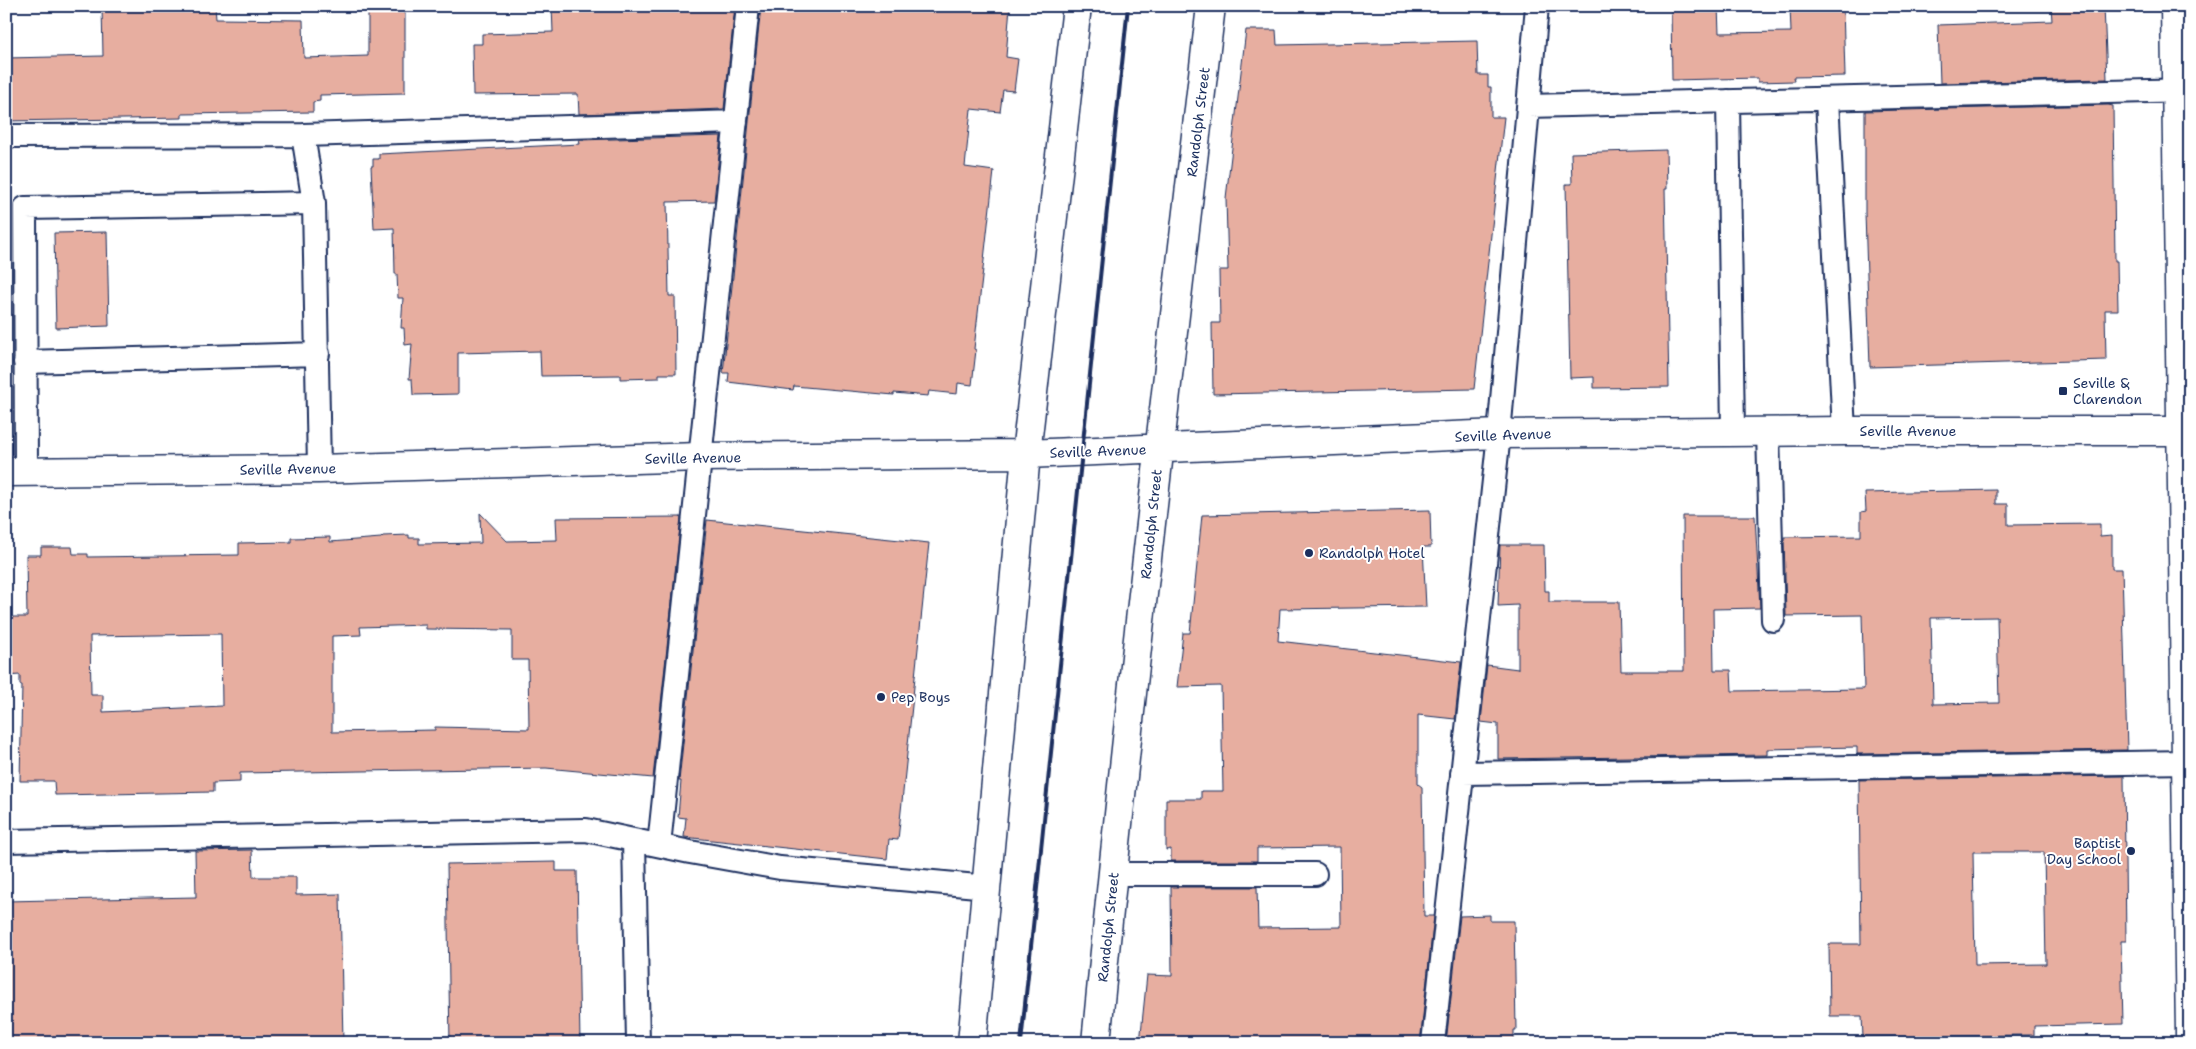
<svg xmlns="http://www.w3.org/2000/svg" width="2196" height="1049" font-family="'Shantell Sans',sans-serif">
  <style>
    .building { fill: #e7aea0; stroke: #1b2f5e; fill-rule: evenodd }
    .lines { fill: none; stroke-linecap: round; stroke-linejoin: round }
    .service-casing { stroke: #1b2f5e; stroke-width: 26 }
    .minor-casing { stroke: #1b2f5e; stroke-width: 31 }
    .tertiary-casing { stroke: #1b2f5e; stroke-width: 31 }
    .service { stroke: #fff; stroke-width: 22 }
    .minor { stroke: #fff; stroke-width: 28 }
    .tertiary { stroke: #fff; stroke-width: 28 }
    .rail { stroke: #1b2f5e; stroke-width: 4 }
    .poi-dot { fill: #1b2f5e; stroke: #fff; stroke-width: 2 }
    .labels { text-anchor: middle; stroke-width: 4; stroke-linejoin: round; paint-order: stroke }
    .street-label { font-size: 14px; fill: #1b2f5e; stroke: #fff }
    .poi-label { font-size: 14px; fill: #1b2f5e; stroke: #fff; text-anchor: start }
  </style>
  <rect width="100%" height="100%" fill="#fff"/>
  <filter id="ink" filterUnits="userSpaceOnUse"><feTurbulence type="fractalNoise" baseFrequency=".02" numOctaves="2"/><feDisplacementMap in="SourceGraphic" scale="10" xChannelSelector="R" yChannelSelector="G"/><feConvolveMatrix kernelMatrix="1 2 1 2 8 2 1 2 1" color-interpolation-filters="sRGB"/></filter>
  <g filter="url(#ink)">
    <path class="building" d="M 102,6 L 215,6 L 216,19 L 303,20 L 304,58 L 368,56 L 368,6 L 405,6 L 405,93 L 320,95 L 320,101 L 313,102 L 313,112 L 182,114 L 182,118 L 6,121 L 6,58 L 103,56 Z
      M 552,6 L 735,6 L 724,109 L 579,114 L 578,94 L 473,95 L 472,44 L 482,44 L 482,34 L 553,32 Z
      M 761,6 L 1010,6 L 1006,57 L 1018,59 L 1014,91 L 1003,90 L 1000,112 L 971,109 L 965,167 L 994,171 L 974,349 L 976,350 L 972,385 L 958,383 L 957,394 L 929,391 L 928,396 L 894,393 L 894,395 L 794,386 L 793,390 L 728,382 L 729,373 L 723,373 Z
      M 1671,6 L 1718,6 L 1719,33 L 1791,32 L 1790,6 L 1843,6 L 1845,76 L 1793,77 L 1794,81 L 1758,82 L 1758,78 L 1672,80 Z
      M 2051,6 L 2104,6 L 2107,79 L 1940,83 L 1938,25 L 2052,21 Z
      M 1246,30 L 1276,30 L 1277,45 L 1477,41 L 1478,75 L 1488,75 L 1488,87 L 1491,87 L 1491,117 L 1504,117 L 1474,389 L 1213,394 L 1212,323 L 1220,323 L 1219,270 L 1228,270 L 1226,198 Z
      M 2108,105 L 2113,106 L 2115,261 L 2117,261 L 2118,310 L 2105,310 L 2106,360 L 1870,367 L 1865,213 L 1865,111 Z
      M 721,136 L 714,201 L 667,202 L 669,296 L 675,296 L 676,374 L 659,374 L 659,378 L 620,379 L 620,375 L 541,376 L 540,351 L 458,353 L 458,394 L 413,395 L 412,379 L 409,379 L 412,344 L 405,345 L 404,328 L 401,328 L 403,298 L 398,298 L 397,274 L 395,274 L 394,228 L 374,229 L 371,166 L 373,166 L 373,159 L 379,159 L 379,154 L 580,144 L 579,140 Z
      M 1666,150 L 1667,189 L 1665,189 L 1669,387 L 1594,388 L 1594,377 L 1570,378 L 1566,184 L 1572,184 L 1571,153 Z
      M 107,232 L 109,326 L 56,328 L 54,233 Z
      M 1996,490 L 1996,504 L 2008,504 L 2008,525 L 2100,524 L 2100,536 L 2112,535 L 2112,569 L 2122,569 L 2127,750 L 1857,754 L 1857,747 L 1767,749 L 1767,755 L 1498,759 L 1498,724 L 1481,722 L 1487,665 L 1518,669 L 1518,605 L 1498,606 L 1500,545 L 1544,545 L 1545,591 L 1549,591 L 1549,602 L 1619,602 L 1621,671 L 1684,671 L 1683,516 L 1755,516 L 1760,608 L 1713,609 L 1714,670 L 1731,670 L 1732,691 L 1864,689 L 1862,615 L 1786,616 L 1784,537 L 1861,536 L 1861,512 L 1866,511 L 1865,493 ZM 1997,617 L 1999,703 L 1933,704 L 1931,618 Z
      M 1430,510 L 1431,547 L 1423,547 L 1426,607 L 1280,609 L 1278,641 L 1461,662 L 1455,719 L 1418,715 L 1418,784 L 1422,787 L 1424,916 L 1434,916 L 1420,1043 L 1140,1043 L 1147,975 L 1172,976 L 1171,887 L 1257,887 L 1258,928 L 1341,927 L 1340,847 L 1257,848 L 1257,861 L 1171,861 L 1171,849 L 1166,850 L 1166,799 L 1201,799 L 1201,791 L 1223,791 L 1221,686 L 1177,687 L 1183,633 L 1190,633 L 1202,515 Z
      M 480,513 L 507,541 L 557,540 L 556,518 L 681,517 L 653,778 L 546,768 L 240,773 L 240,782 L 213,783 L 213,792 L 55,795 L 54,781 L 20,781 L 22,685 L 20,685 L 20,675 L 6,676 L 6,617 L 27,617 L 26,555 L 41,555 L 41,547 L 72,547 L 73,554 L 88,554 L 88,557 L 239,555 L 239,543 L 291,542 L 291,538 L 330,537 L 330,542 L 381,538 L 383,536 L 409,535 L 409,538 L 419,538 L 419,544 L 481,543 ZM 426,625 L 426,629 L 512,630 L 512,660 L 528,660 L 529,729 L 435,727 L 435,730 L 332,732 L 332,636 L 361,635 L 360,627 ZM 221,634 L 222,706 L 103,712 L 103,695 L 91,695 L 90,636 Z
      M 707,520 L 929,543 L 898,840 L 889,839 L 887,859 L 684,837 L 686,818 L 678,817 L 681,781 L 679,781 Z
      M 2124,776 L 2126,941 L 2121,941 L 2123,1024 L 2034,1026 L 2034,1035 L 1863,1037 L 1862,1016 L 1830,1016 L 1829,944 L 1861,944 L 1859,780 ZM 1973,852 L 2044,852 L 2046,964 L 1975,965 Z
      M 252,850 L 253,877 L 296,877 L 296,895 L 340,894 L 343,1043 L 6,1043 L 6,901 L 196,897 L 195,851 Z
      M 556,862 L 556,871 L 577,871 L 580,1043 L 450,1043 L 447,864 Z
      M 1490,915 L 1490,921 L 1514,921 L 1516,1030 L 1514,1030 L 1514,1043 L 1446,1043 L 1460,916 Z"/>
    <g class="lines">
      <defs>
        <path id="service" d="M 1827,99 L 1844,431
          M 1728,101 L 1733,431
          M 1528,106 L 2190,90
          M 303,135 L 314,203
          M 6,136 L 303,135 L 736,122
          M 25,362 L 318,354
          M 1768,431 L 1773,620
          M 26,471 L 25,208 L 314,203 L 319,469
          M 1462,773 L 2190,762
          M 634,840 L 638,1043
          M 6,841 L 586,830 L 690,852 L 780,868 L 988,887
          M 659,845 L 748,6
          M 1113,874 L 1315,874
          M 1433,1043 L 1499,434 L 1537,6"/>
        <path id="minor" d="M 2175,6 L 2190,1035"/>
        <path id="tertiary" d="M 6,472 L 319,469 L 700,457 L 1026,454 L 1499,434 L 1844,431 L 2190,431
          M 972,1043 L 1026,454 L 1077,6
          M 1096,1043 C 1129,697 1171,351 1211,6"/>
      </defs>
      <use href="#service" class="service-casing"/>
      <use href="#minor" class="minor-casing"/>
      <use href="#tertiary" class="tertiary-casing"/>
      <use href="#service" class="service"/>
      <use href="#minor" class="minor"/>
      <use href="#tertiary" class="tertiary"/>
      <path class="rail" d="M 1021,1043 L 1128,6"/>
    </g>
  </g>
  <g class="poi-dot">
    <rect x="2058" y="386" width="10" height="10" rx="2.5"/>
    <circle cx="1309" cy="553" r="5"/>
    <circle cx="881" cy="697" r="5"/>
    <circle cx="2131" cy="851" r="5"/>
  </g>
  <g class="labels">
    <g class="street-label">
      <text transform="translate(1198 122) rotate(-83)" y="5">Randolph Street</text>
      <text x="1908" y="436">Seville Avenue</text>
      <text transform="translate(1503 435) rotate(-2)" y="5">Seville Avenue</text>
      <text transform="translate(1098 451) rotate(-2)" y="5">Seville Avenue</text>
      <text transform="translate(693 458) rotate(-1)" y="5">Seville Avenue</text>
      <text transform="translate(288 469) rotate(-1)" y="5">Seville Avenue</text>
      <text transform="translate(1151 524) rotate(-84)" y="5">Randolph Street</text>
      <text transform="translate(1108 927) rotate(-84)" y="5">Randolph Street</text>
    </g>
    <g class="poi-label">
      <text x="2073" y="388">Seville &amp;<tspan x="2073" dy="16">Clarendon</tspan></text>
      <text x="1319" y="558">Randolph Hotel</text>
      <text x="891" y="702">Pep Boys</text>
      <text x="2121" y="848" text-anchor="end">Baptist<tspan x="2121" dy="16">Day School</tspan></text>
    </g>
  </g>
  <rect width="2196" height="1049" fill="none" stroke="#fff" stroke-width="25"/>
  <rect x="12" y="12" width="2171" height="1024" fill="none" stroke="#1b2f5e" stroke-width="2" filter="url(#ink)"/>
</svg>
